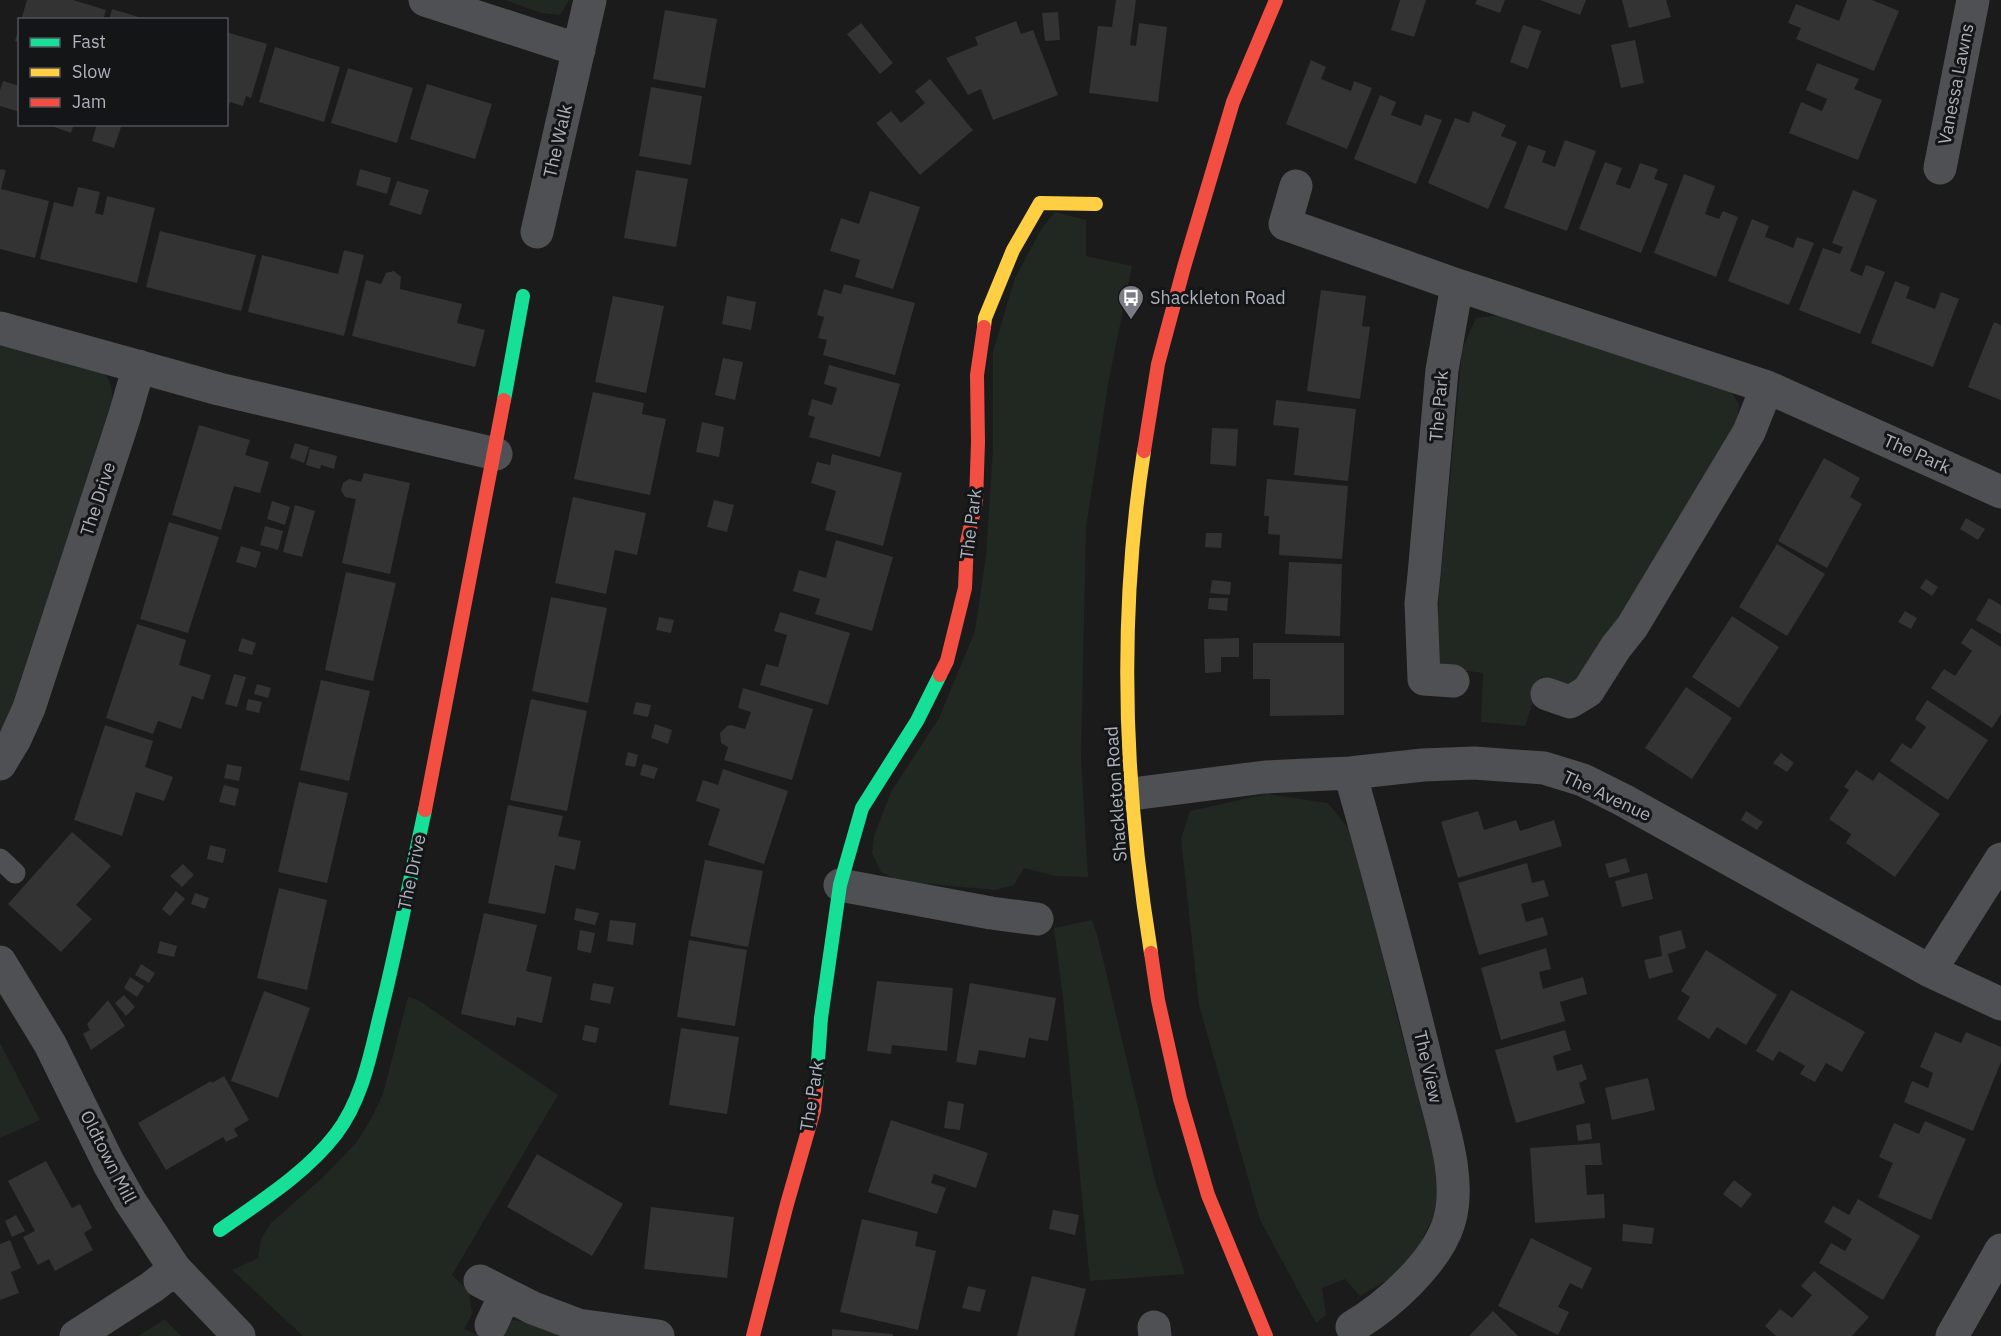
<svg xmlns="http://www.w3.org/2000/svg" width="2001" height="1336" font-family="'IBM Plex Sans',sans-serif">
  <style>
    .green { fill: #202821 }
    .building { fill: #333 }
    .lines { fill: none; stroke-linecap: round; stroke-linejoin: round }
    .lane { stroke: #4e5054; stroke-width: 21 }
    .street { stroke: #4e5054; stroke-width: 33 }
    .fast { stroke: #16e098; stroke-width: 14 }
    .slow { stroke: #ffcf43; stroke-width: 14 }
    .jam { stroke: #f24e42; stroke-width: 14 }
    .labels { text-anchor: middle; stroke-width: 6; stroke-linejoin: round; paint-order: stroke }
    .street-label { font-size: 18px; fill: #acb1bc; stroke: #141517 }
    .poi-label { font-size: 18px; fill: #acb1bc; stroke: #141517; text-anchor: start }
  </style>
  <rect width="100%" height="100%" fill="#1b1b1b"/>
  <path class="green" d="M 505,0 L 569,0 L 560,15 L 541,13 Z
    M 1055,212 L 1086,220 L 1086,256 L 1132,266 L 1109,379 L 1086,527 L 1081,757 L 1088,877 L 1056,876 L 1024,868 L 1014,885 L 994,890 L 898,881 L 881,872 L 872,853 L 874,836 L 891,792 L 939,718 L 975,631 L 986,555 L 993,449 L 993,352 L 1015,278 L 1042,228 Z
    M 1500,315 L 1727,385 L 1739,404 L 1737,425 L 1581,679 L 1562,685 L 1542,676 L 1525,726 L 1481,722 L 1483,673 L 1447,668 L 1438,662 L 1436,652 L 1439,595 L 1462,350 L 1476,318 Z
    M 0,344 L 98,369 C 113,380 112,388 112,406 L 21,688 L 0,738 Z
    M 1267,794 L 1328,803 L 1354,835 L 1396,1012 L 1439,1177 L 1438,1206 L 1414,1257 L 1400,1273 L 1360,1296 L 1345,1279 L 1322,1288 L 1326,1315 L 1316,1323 L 1260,1220 L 1199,1005 L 1181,839 L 1190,811 Z
    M 1092,920 L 1098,938 L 1155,1180 L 1185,1274 L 1090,1281 L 1063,998 L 1054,928 Z
    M 408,997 L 418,1000 L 558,1095 L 452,1275 L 469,1291 L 472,1314 L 464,1329 L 480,1336 L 303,1336 L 232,1270 L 258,1258 L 261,1239 L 270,1224 L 323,1177 L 356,1143 L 371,1119 L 383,1094 Z
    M 0,1043 L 40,1120 L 0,1138 Z
    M 165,1320 L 181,1336 L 138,1336 L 164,1320 Z
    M 514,1320 L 536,1324 L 566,1336 L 496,1336 L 502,1325 Z"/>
  <path class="building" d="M 27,0 L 73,0 L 106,10 L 103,20 L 21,20 Z
    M 1116,0 L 1136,0 L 1130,45 L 1136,46 L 1139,23 L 1167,27 L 1158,102 L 1089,93 L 1098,26 L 1112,27 Z
    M 1400,0 L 1426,0 L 1414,37 L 1391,30 Z
    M 1477,0 L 1505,0 L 1500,13 L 1475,4 Z
    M 1540,0 L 1586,0 L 1580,15 Z
    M 1622,0 L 1666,0 L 1671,17 L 1629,28 Z
    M 1847,0 L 1872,0 L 1899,11 L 1874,71 L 1796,39 L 1801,28 L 1788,23 L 1796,4 L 1839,21 Z
    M 112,9 L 145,19 L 145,20 L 109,20 Z
    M 665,10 L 717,19 L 705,88 L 653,79 Z
    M 1058,12 L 1060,40 L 1045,41 L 1042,13 Z
    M 1016,21 L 1021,34 L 1033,30 L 1058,95 L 993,120 L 981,89 L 968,95 L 946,58 L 978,45 L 975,37 Z
    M 861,23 L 893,63 L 880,74 L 847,34 Z
    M 1523,25 L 1541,31 L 1528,69 L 1510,62 Z
    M 19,28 L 20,28 L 20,42 L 15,41 Z
    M 226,32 L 267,44 L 251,98 L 246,96 L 243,106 L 230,102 L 227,111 Z
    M 1635,40 L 1644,83 L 1621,88 L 1611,45 Z
    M 275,47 L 340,67 L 324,122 L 259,102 Z
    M 1311,60 L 1326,67 L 1321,79 L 1351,91 L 1354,81 L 1372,88 L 1347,149 L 1286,124 Z
    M 1817,63 L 1859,79 L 1854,89 L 1882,100 L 1858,160 L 1789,133 L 1801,102 L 1822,111 L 1827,99 L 1806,90 Z
    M 348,68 L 413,88 L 397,143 L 331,123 Z
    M 930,79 L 973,130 L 920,175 L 876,123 L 891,111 L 901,123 L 925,103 L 915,91 Z
    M 3,81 L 20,86 L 20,112 L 0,106 L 0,90 Z
    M 427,84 L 492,104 L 475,159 L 410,139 Z
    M 651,87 L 702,96 L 691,165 L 639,156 Z
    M 1380,95 L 1396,102 L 1391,115 L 1421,126 L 1425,114 L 1442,120 L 1416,184 L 1354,159 Z
    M 1473,111 L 1506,125 L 1501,136 L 1517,142 L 1488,209 L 1428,183 L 1455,118 L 1469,123 Z
    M 46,124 L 74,124 L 71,133 Z
    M 97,124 L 122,124 L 114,148 L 92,141 Z
    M 1565,140 L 1596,151 L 1567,231 L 1504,208 L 1528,145 L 1546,151 L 1542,162 L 1555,167 Z
    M 1605,162 L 1622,168 L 1616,184 L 1630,189 L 1640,163 L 1658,169 L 1654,179 L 1668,184 L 1641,253 L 1579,229 Z
    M 0,169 L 6,170 L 1,189 L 49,201 L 35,258 L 0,249 Z
    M 360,169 L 391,178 L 387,194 L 356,185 Z
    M 636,170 L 688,179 L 676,247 L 624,238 Z
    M 1684,174 L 1715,186 L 1705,214 L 1719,219 L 1723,211 L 1738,217 L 1716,277 L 1654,253 Z
    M 397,181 L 429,190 L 421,215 L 389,205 Z
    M 78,187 L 100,192 L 95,213 L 103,215 L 107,196 L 155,208 L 137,283 L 40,259 L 54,202 L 73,207 Z
    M 1853,190 L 1877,200 L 1850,271 L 1862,276 L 1866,265 L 1885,272 L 1860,334 L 1799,310 L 1823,248 L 1840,254 L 1843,247 L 1832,243 Z
    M 870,191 L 920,207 L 893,289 L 855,277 L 860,260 L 830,251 L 841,218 L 859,224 Z
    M 1752,219 L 1769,226 L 1765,237 L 1779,242 L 1793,248 L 1797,237 L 1814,243 L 1789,305 L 1728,281 Z
    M 160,231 L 256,255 L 241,311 L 146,287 Z
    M 344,250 L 364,255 L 344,336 L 248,312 L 262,255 L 338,274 Z
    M 394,271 L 401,277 L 400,289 L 462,304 L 457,323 L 485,330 L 475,367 L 352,336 L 366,280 L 381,284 L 386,273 Z
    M 1895,281 L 1910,287 L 1906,298 L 1935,309 L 1941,292 L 1959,299 L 1933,367 L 1871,343 Z
    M 844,284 L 915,303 L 895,375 L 823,355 L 827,340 L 818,338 L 824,317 L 817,315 L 824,289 L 841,294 Z
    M 1321,290 L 1366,296 L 1362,326 L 1370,327 L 1360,399 L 1307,391 Z
    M 613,296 L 664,306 L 646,393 L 595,382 Z
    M 727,296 L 756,302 L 751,330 L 722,324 Z
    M 1994,322 L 2001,325 L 2001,400 L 1968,387 Z
    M 723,358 L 743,362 L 735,400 L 715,395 Z
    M 829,365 L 900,384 L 880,457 L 809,437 L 815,417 L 808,415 L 812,399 L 832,405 L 837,388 L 824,384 Z
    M 593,392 L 644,403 L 642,414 L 666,419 L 650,495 L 574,479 Z
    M 1276,400 L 1356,409 L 1348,481 L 1294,475 L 1299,428 L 1273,425 Z
    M 702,422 L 724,427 L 719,457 L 696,452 Z
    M 199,425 L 250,440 L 245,455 L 269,462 L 260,493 L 234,486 L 221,530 L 172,515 Z
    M 1212,428 L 1238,429 L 1236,466 L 1210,464 Z
    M 295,443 L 309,447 L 304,463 L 290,458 Z
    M 310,449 L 337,456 L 334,469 L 321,465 L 320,469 L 306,465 Z
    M 832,454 L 902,473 L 883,546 L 825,530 L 836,491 L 811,483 L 817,462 L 830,465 Z
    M 1824,458 L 1860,478 L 1850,497 L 1862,504 L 1827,568 L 1778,541 Z
    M 364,473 L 410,483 L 390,574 L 342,563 L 356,499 L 345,497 L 341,490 L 343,483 L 349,479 L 361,482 Z
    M 1267,479 L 1348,486 L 1342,559 L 1279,555 L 1280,535 L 1268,534 L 1269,516 L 1264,516 Z
    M 573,497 L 646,513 L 637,555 L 615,550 L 606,594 L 555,583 Z
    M 714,500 L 734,505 L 727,532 L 707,527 Z
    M 272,501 L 290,507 L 285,525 L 267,519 Z
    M 295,505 L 315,511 L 302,557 L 283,552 Z
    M 1966,518 L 1985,529 L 1978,540 L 1960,529 Z
    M 169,522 L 219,537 L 188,633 L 140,619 Z
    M 265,526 L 283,531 L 278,550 L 260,545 Z
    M 1206,533 L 1222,533 L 1221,548 L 1205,547 Z
    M 836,540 L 893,557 L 872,631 L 815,614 L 820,599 L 793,591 L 799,570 L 826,578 Z
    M 1777,544 L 1825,574 L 1787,636 L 1739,607 Z
    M 241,546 L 261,552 L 256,568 L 236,562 Z
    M 1289,562 L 1342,564 L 1340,636 L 1285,634 Z
    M 346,572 L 396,583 L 373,681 L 325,670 Z
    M 1926,579 L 1938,587 L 1932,596 L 1920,588 Z
    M 1212,580 L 1231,582 L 1230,595 L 1210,593 Z
    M 551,597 L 607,608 L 588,703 L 532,691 Z
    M 1209,598 L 1228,598 L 1227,611 L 1208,609 Z
    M 1989,598 L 2001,605 L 2001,634 L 1976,620 Z
    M 1905,611 L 1917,618 L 1911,629 L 1898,622 Z
    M 780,612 L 850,633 L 828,705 L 760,685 L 766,664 L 778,667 L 787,635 L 774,631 Z
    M 1732,616 L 1779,647 L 1739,708 L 1692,677 Z
    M 659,617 L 674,620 L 671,633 L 656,630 Z
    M 137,624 L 186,640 L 179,665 L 211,675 L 203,700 L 192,696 L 181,729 L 158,721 L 153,734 L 106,718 Z
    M 1971,628 L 2001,647 L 2001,714 L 1992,728 L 1931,688 L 1944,669 L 1955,676 L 1972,651 L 1961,643 Z
    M 242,638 L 256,643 L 252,655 L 238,651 Z
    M 1239,638 L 1239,657 L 1221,657 L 1221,672 L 1205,673 L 1204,639 Z
    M 1253,643 L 1344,643 L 1344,715 L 1270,716 L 1270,679 L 1253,679 Z
    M 234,674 L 246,677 L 237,707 L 225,704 Z
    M 321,680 L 370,691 L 349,781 L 300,770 Z
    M 257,684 L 271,688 L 268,698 L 254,694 Z
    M 1686,687 L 1732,718 L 1692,779 L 1645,748 Z
    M 743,688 L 813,709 L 792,780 L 724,760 L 728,747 L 721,743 L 720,733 L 727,726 L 731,725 L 745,729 L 751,712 L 738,708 Z
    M 248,699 L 262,702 L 259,713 L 246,710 Z
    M 531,699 L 587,711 L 567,811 L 510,800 Z
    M 1927,700 L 1988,740 L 1948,800 L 1890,761 L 1902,743 L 1911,749 L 1926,727 L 1915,719 Z
    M 636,702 L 651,705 L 648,717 L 633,714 Z
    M 655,724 L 672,730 L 668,744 L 651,738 Z
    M 105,725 L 153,741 L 145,767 L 173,777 L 164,801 L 136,792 L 122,836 L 74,820 Z
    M 628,752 L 638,755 L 635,767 L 625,765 Z
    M 1781,753 L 1794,763 L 1787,772 L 1773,763 Z
    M 227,764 L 242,767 L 239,781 L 224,778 Z
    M 643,764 L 658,768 L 654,779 L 640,775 Z
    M 723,769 L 788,791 L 764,864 L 708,845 L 720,809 L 696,801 L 703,780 L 718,785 Z
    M 1856,770 L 1873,781 L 1879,772 L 1940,814 L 1895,877 L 1846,843 L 1851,834 L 1829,819 L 1849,790 L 1844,787 Z
    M 299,782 L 348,793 L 327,883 L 278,872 Z
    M 224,785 L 239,789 L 235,806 L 219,802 Z
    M 508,805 L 563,816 L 558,836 L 581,841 L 575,870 L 555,865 L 545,914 L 488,903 Z
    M 1478,811 L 1484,830 L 1516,820 L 1520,831 L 1554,820 L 1562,846 L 1458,878 L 1441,822 Z
    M 1746,811 L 1763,822 L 1757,830 L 1741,820 Z
    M 72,832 L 111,866 L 76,905 L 92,919 L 61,952 L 8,904 Z
    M 210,845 L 226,849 L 223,863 L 207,859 Z
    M 1626,858 L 1630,872 L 1609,878 L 1605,864 Z
    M 705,860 L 763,871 L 748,947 L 690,936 Z
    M 1527,863 L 1532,883 L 1544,880 L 1549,896 L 1521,904 L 1526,922 L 1543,917 L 1548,935 L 1479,955 L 1458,883 Z
    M 183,864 L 194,875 L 182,887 L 170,876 Z
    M 1647,873 L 1653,899 L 1622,907 L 1615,881 Z
    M 279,888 L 327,900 L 307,990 L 257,978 Z
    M 176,891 L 185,899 L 170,916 L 162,909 Z
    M 195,893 L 209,898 L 205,909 L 191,904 Z
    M 576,908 L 599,913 L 595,925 L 574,920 Z
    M 484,913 L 537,925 L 526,971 L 552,977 L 542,1023 L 517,1017 L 515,1026 L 461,1014 Z
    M 610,920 L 636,923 L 633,945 L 607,941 Z
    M 580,930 L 595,933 L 591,953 L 577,950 Z
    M 1681,930 L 1686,948 L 1668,954 L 1673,972 L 1649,979 L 1644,960 L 1662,956 L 1659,936 Z
    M 689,940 L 747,950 L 735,1026 L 677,1017 Z
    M 160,941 L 177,946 L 174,957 L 157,953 Z
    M 1546,948 L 1551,969 L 1539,972 L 1543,989 L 1583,977 L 1587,994 L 1560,1002 L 1565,1021 L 1501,1040 L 1481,968 Z
    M 1706,950 L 1777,995 L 1746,1045 L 1717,1027 L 1709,1039 L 1677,1019 L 1690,997 L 1681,991 Z
    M 141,964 L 155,973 L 149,983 L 135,975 Z
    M 130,977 L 144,986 L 137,997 L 124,988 Z
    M 877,981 L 953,988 L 947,1051 L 892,1045 L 891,1054 L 867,1051 Z
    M 593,983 L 614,987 L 610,1004 L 590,1000 Z
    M 970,983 L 1056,998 L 1048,1041 L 1029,1038 L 1025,1058 L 979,1050 L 976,1065 L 956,1062 Z
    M 1791,990 L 1865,1032 L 1842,1072 L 1826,1063 L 1815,1082 L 1800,1074 L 1805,1066 L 1779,1051 L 1773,1061 L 1756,1051 Z
    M 264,991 L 310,1008 L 278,1098 L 231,1081 Z
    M 124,995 L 135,1007 L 126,1016 L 115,1003 Z
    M 108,1000 L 125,1026 L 91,1050 L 83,1034 L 90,1030 L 87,1024 Z
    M 585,1025 L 599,1028 L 596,1043 L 582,1040 Z
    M 681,1028 L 739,1037 L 727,1114 L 669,1105 Z
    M 1565,1030 L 1571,1050 L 1553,1056 L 1557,1071 L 1582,1064 L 1587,1079 L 1579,1083 L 1585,1103 L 1516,1123 L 1495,1050 Z
    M 1935,1032 L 1961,1043 L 1966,1032 L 2001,1047 L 2001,1062 L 1973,1131 L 1904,1102 L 1912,1081 L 1928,1088 L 1933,1073 L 1920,1067 Z
    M 224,1076 L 249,1120 L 234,1129 L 238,1136 L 226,1142 L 223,1137 L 166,1170 L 138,1123 L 211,1081 L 212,1083 Z
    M 1648,1078 L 1655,1110 L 1612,1120 L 1605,1088 Z
    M 948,1101 L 964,1104 L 960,1130 L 944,1128 Z
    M 891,1120 L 988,1153 L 976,1188 L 934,1174 L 931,1183 L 946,1188 L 937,1214 L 868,1192 Z
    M 1925,1121 L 1966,1139 L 1931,1220 L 1878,1197 L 1893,1163 L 1879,1157 L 1894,1123 L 1919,1134 Z
    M 1590,1123 L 1592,1139 L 1578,1141 L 1576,1125 Z
    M 1600,1143 L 1602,1165 L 1585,1165 L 1587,1195 L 1604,1194 L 1605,1218 L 1535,1223 L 1530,1148 Z
    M 537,1154 L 623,1204 L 592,1256 L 507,1207 Z
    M 46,1161 L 72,1208 L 80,1204 L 92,1228 L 84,1233 L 93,1250 L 55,1271 L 49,1259 L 38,1265 L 23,1237 L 35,1231 L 8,1181 Z
    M 1734,1180 L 1752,1194 L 1741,1208 L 1723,1194 Z
    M 1858,1199 L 1920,1236 L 1883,1300 L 1819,1263 L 1831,1243 L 1845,1251 L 1852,1239 L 1824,1222 L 1833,1206 L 1849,1215 Z
    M 651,1207 L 734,1217 L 727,1278 L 644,1269 Z
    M 1053,1210 L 1079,1215 L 1075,1235 L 1049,1229 Z
    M 16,1215 L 25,1231 L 12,1237 L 5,1221 Z
    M 862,1219 L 918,1232 L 915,1246 L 936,1251 L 918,1330 L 840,1312 Z
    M 1623,1224 L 1654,1228 L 1652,1244 L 1622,1241 Z
    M 1531,1238 L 1592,1268 L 1582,1289 L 1570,1283 L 1558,1307 L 1569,1312 L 1558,1335 L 1498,1306 Z
    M 10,1240 L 21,1268 L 11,1272 L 19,1293 L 0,1300 L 0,1244 Z
    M 1814,1271 L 1869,1317 L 1852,1336 L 1776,1336 L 1765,1326 L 1780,1309 L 1792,1318 L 1812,1295 L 1801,1286 Z
    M 1032,1276 L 1086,1289 L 1074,1336 L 1017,1336 Z
    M 968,1286 L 986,1290 L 980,1312 L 962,1308 Z
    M 1493,1311 L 1518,1336 L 1469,1336 Z
    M 832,1329 L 893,1334 L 893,1336 L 832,1336 Z"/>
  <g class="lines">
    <path class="lane" d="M 0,859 L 15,873"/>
    <path class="street" d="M 425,0 L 579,50
      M 1940,168 L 1973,0
      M 1296,186 L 1285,224 L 1457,285 L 1767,387 L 2001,492
      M 537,232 L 590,0
      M 0,328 L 219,389 L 496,454
      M 1453,681 L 1424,679 L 1421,603 L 1424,575 L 1442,370 L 1457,285
      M 1547,694 L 1570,702 L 1588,691 L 1616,647 L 1632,627 L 1749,432 L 1767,387
      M 0,764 L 15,739 L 29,708 L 124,418 L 139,366
      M 1350,773 C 1378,872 1405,972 1429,1072 C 1439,1116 1463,1177 1449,1222 C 1437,1262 1388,1306 1352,1327
      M 1132,794 L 1265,777 L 1350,773 L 1423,765 L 1474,763 L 1544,768 L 1583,780 L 1623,800 L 1930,971 L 2001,1004
      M 840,885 L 991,913 L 1037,919
      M 0,962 L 50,1044 L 109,1164 L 130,1201 L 175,1269 L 239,1336
      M 1930,971 L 2001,859
      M 480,1281 L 533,1308 L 578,1325 L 658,1336
      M 491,1325 L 505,1295
      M 1154,1327 L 1155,1336
      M 76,1336 L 152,1287 L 175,1269
      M 1952,1336 L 2001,1250"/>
    <path class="fast" d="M 504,400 L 523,296
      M 816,1089 L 821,1018 L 840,885 L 862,808 L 917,721 L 940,675
      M 220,1230 C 261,1201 305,1174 336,1134 C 362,1100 370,1056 380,1015 C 397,948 410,879 425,810"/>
    <path class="slow" d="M 984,327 L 985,318 L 1013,250 L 1040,203 L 1096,204
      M 1144,451 C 1118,617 1124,788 1151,953"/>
    <path class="jam" d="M 1144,451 L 1158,364 L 1184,267 L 1233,102 L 1276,0
      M 940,675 L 947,661 L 965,588 L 967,542 L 976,502 L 978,442 L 977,375 L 984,327
      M 425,810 L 504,400
      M 1151,953 L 1158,1000 L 1180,1099 L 1208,1195 L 1266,1336
      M 753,1336 L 787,1204 L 814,1110 L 816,1089"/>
  </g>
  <defs>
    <symbol id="bus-pin" viewBox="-11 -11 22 30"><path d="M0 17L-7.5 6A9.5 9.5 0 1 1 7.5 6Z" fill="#797c84" stroke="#141517"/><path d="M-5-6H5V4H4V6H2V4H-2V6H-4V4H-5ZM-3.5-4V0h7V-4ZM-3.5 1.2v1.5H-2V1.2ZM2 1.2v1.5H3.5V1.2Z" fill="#fff"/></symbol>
  </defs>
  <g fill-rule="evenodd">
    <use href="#bus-pin" x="1116" y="283" width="30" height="40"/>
  </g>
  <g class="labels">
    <g class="street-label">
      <text transform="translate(1956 84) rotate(-79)" y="6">Vanessa Lawns</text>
      <text transform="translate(558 141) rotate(-77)" y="6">The Walk</text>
      <text transform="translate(1439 406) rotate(-85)" y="6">The Park</text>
      <text transform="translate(1917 454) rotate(24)" y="6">The Park</text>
      <text transform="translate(98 499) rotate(-72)" y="6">The Drive</text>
      <text transform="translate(971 524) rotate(-83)" y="6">The Park</text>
      <text transform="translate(1116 794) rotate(-94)" y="6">Shackleton Road</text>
      <text transform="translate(1607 796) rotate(25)" y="6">The Avenue</text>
      <text transform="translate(412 872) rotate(-78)" y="6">The Drive</text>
      <text transform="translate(1428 1067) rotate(77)" y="6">The View</text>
      <text transform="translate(812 1096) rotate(-81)" y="6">The Park</text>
      <text transform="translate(108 1157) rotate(63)" y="6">Oldtown Mill</text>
    </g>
    <g class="poi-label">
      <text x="1150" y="304">Shackleton Road</text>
    </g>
  </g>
  <rect x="18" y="18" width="210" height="108" fill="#141517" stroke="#515359" stroke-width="1.5"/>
  <rect x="30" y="38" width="30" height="9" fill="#16e098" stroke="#515359" stroke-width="1.5"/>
  <text x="72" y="48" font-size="18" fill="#acb1bc">Fast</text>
  <rect x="30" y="68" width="30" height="9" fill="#ffcf43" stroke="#515359" stroke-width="1.5"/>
  <text x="72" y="78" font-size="18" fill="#acb1bc">Slow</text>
  <rect x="30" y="98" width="30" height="9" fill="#f24e42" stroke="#515359" stroke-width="1.5"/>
  <text x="72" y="108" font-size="18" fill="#acb1bc">Jam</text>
</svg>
